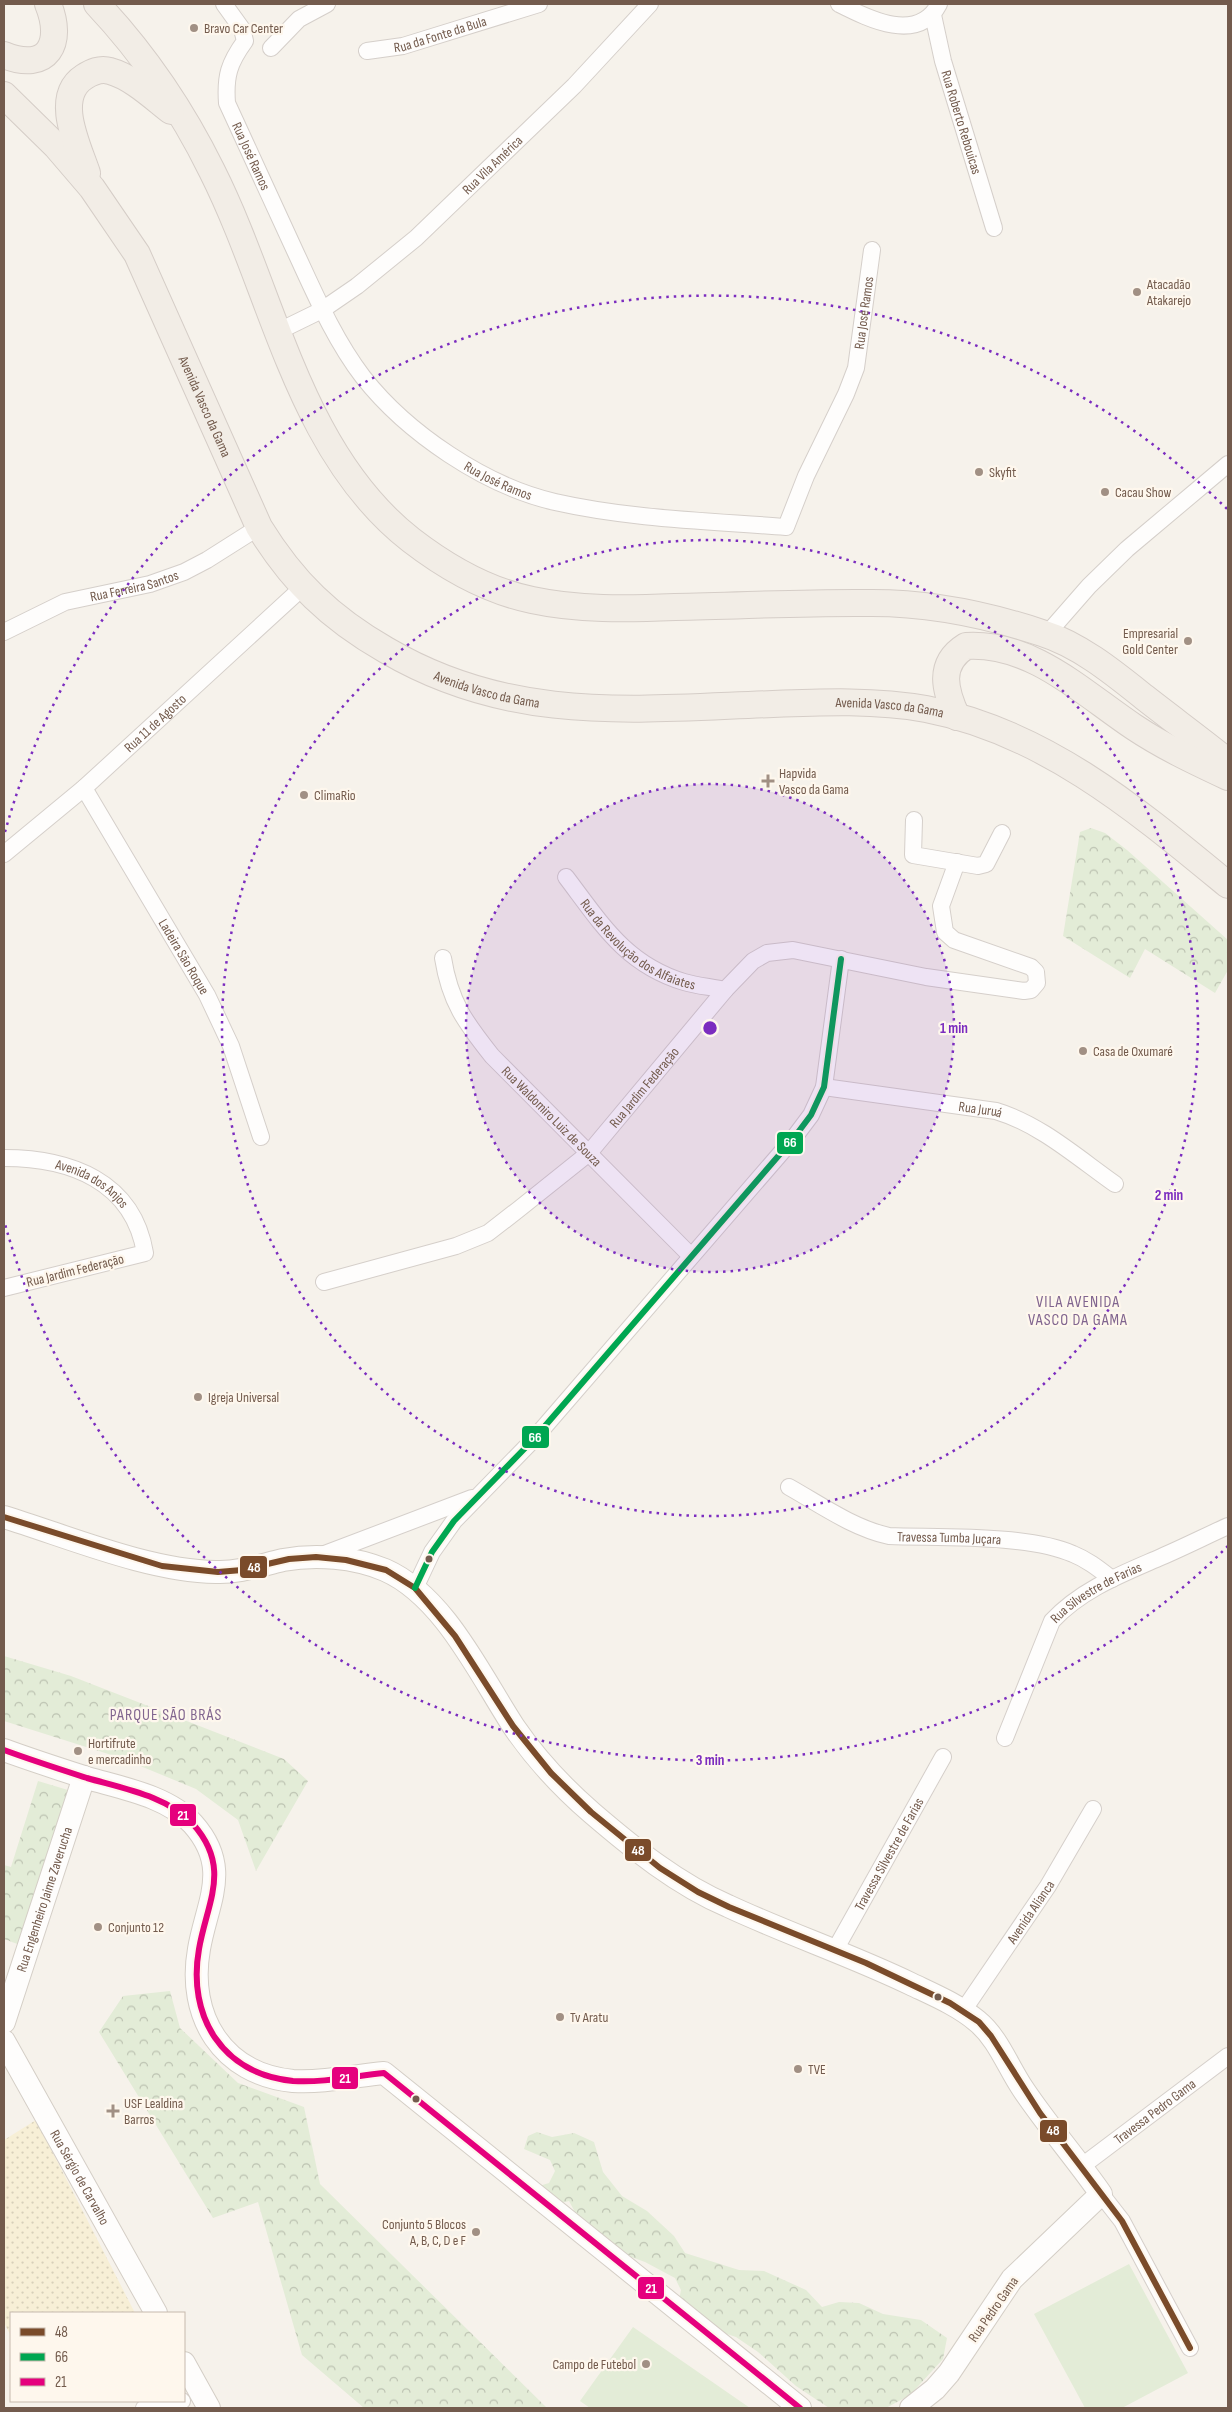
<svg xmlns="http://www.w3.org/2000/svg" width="1232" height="2412" font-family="'Sofia Sans Condensed',sans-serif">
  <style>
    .green { fill: #e3ecd7 }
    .forest { fill: url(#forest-crowns) }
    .sand { fill: url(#sand-dots) }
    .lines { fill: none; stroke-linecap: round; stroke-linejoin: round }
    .street-casing { stroke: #d5cfca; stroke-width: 18 }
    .secondary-casing { stroke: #d4cec6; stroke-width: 24 }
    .primary-casing { stroke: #d5cdc7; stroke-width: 28 }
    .street { stroke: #fefdfc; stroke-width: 16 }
    .secondary { stroke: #fefdfc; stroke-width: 22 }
    .primary { stroke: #f2ede6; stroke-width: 26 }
    .bus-1-casing { stroke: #fef7ed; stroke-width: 10 }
    .bus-2-casing { stroke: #fef7ed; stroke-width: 10 }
    .bus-3-casing { stroke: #fef7ed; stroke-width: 10 }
    .bus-1 { stroke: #7a4b2a; stroke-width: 6 }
    .bus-2 { stroke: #00a651; stroke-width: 6 }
    .bus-3 { stroke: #e5007d; stroke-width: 6 }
    .ring { fill: none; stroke: #7b2cbf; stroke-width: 2.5; stroke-dasharray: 2.5 5 }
    .poi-dot { fill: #a19084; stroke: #fef7ed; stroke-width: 2 }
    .bus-dot { fill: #735b4d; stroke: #fef7ed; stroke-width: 2 }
    .labels { text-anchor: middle; stroke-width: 4.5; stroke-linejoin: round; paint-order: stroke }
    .poi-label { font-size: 14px; fill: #735b4d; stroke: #fef7ed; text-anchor: start }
    .street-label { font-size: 14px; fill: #735b4d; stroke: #fef7ed }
    .quarter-label { font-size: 16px; letter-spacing: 1px; fill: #81658f; stroke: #fef7ed }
    .centre { fill: #7b2cbf; stroke: #fef7ed; stroke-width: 2.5 }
    .ring-label { font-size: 15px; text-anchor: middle; font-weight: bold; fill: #7b2cbf; stroke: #fef7ed; stroke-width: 4.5; stroke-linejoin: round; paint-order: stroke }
    .line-badge { stroke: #fef7ed; stroke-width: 2 }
    .badge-label { font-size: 14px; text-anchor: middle; font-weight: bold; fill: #fff }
  </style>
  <defs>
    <pattern id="forest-crowns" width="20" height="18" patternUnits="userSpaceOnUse" patternTransform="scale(1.25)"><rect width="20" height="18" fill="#e3ecd7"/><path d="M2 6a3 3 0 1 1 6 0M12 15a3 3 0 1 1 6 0" fill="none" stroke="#bcc2b1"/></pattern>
    <pattern id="sand-dots" width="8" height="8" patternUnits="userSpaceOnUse" patternTransform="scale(1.25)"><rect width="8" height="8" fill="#f7efd6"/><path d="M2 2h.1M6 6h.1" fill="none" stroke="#d7cfb9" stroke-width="1.8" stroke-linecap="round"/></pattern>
  </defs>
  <rect width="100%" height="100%" fill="#f6f2eb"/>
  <path class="green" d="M 1129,2264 L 1188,2373 L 1122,2408 L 1085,2408 L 1034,2314 Z
    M 633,2327 L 750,2408 L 590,2408 L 580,2401 Z"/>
  <path class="forest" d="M 1091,828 L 1105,833 L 1127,850 L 1228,940 L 1228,970 L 1215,993 L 1145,949 L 1130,978 L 1063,936 L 1080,832 Z
    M 4,1656 L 71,1676 L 284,1759 L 308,1781 L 256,1871 L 238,1820 L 196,1789 L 121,1758 L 4,1721 Z
    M 38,1781 L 68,1790 L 20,1945 L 4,1939 L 4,1865 L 11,1867 Z
    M 170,1991 L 180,2028 L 238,2083 L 304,2107 L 320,2184 L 547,2408 L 364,2408 L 302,2355 L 258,2202 L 213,2218 L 99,2032 L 123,1996 Z
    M 537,2132 L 552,2137 L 574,2133 L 594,2142 L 603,2172 L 622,2196 L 647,2211 L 674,2236 L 685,2253 L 739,2270 L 764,2271 L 806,2290 L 822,2307 L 839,2302 L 859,2303 L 883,2314 L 921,2320 L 947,2338 L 943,2359 L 910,2395 L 886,2408 L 829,2408 L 796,2386 L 758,2352 L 736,2337 L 718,2331 L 679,2300 L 681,2290 L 675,2278 L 645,2262 L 623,2254 L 576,2214 L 569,2201 L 557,2204 L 539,2186 L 549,2183 L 555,2171 L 550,2160 L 524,2149 L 528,2136 Z"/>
  <path class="sand" d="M 36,2120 L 135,2313 L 11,2313 L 11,2336 L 4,2323 L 4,2140 Z"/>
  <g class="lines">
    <defs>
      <g id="street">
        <path id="s1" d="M 224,4 L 242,29 L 245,41 C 229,63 225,76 227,103 C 250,152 272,202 295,251 C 315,294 334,339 363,377 C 407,433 485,486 555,502 C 630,519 709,521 786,527 L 806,476 L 846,394 L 856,368 L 872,250"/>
        <path d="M 839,4 C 869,19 918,44 939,4"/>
        <path id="s2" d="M 933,15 L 943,61 L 994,228"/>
        <path d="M 271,48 L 299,19 L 327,4"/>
        <path id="s3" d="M 367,51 L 403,46 L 539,4"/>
        <path id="s4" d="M 279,331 L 322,310 L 357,286 L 416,238 L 574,86 L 650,4"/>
        <path id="s5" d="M 4,632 L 65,602 L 150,584 L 184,572 L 207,560 L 259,527"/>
        <path d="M 1047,634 L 1089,586 L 1127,549 L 1228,464"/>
        <path id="s6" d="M 84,788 L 207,995 L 231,1046 L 261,1137"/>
        <path d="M 914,820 L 913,855 L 978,866 L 986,864 L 1002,833"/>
        <path id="s7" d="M 4,854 L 84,788 L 303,587"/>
        <path id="s8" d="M 566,877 C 601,923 625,964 684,982 C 697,986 712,987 725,990"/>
        <path id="s9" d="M 443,958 C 450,1002 465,1022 492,1056 L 691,1256"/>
        <path id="s10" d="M 824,1087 L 996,1111 C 1040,1124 1078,1158 1115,1184"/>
        <path id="s11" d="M 4,1158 C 70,1158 133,1181 145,1253 L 4,1288"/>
        <path id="s12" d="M 324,1282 L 456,1246 L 488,1233 L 519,1209 L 589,1153 L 725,990 L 753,961 L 767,953 L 793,950 L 926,977 L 1024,991 L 1031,990 L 1037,983 L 1036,972 L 1031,967 L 954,940 L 945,932 L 941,906 L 957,862"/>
        <path id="s13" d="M 789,1487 C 821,1505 853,1528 889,1536 C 939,1538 1028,1534 1073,1554 C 1088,1560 1099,1569 1112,1579"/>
        <path d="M 322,1555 L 472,1498"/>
        <path d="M 415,1588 L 432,1552 L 454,1521 L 532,1441 L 793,1139 L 811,1115 L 824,1087 L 841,959"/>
        <path id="s14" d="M 1005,1738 L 1052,1621 C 1082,1589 1122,1574 1161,1557 C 1184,1547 1206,1536 1228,1526"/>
        <path id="s15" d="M 835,1950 L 943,1757"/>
        <path id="s16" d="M 963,2011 L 1048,1886 L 1093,1809"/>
        <path id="s17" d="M 1082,2166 L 1228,2056"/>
        <path d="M 1101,2194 L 1122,2221 L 1190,2348"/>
        <path d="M 144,2408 L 182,2401"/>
      </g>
      <g id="secondary">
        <path d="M 4,1517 C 69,1537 149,1571 216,1572 C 239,1573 261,1565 283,1560 C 316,1554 354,1557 385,1570 C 444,1596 480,1675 514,1727 C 536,1759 563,1788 592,1813 C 634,1849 677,1884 728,1906 C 788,1934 851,1955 911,1984 C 934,1995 958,2005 977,2021 C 998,2038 1008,2067 1023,2089 C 1047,2125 1076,2158 1101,2194 L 1012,2279 L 949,2373 L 935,2389 L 911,2408"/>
        <path d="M 4,1750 C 31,1760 59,1769 87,1778 C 121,1788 168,1796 193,1824 C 232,1868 207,1902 199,1949 C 187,2016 222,2074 293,2081 C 323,2083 354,2076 384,2073 L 800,2408"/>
        <path id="s18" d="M 4,2022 L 84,1777"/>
        <path id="s19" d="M 4,2041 L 156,2313"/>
        <path d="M 184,2363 L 209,2408"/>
      </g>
      <g id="primary">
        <path d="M 97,4 C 144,54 182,110 212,171 C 274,294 298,452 411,540 C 446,567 488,591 532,600 C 578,610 627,609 675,607 C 740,606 806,602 872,603 C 929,603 988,615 1042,633 C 1080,645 1114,673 1144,697 C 1172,719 1201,740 1228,762"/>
        <path d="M 4,55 C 48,73 64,43 48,4"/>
        <path id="s20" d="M 4,95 L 56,146 L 92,188 L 137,254 L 259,527 C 293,582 330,618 386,650 C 512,724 634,709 773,704 C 824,702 876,700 926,709 C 1045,732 1137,810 1228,885"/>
        <path d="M 87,173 C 78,146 53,97 84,77 C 92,72 100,68 110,71 C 132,77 153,97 171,111"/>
        <path d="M 957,717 C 945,691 937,664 966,646 C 1032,642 1083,693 1134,727 C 1164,747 1196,762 1228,777"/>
      </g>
    </defs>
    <use href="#street" class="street-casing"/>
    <use href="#secondary" class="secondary-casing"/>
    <use href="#primary" class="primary-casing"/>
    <use href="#street" class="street"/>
    <use href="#secondary" class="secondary"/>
    <use href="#primary" class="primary"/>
    <defs>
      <path id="bus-1" d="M 4,1517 L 162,1566 L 218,1572 L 242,1570 L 289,1559 L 316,1557 L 346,1560 L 386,1570 L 415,1588 L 455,1636 L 513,1726 L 551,1773 L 591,1812 L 660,1868 L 698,1892 L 729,1907 L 866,1963 L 950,2003 L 979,2022 L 991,2036 L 1040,2113 L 1122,2221 L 1190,2348"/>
      <path id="bus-2" d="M 415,1588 L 432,1552 L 454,1521 L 532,1441 L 793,1139 L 811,1115 L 824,1087 L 841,959"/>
      <path id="bus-3" d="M 4,1750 C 31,1760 59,1769 87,1778 C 121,1788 168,1796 193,1824 C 232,1868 207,1902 199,1949 C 187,2016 222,2074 293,2081 C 323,2083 354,2076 384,2073 L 800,2408"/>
    </defs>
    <use href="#bus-1" class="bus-1-casing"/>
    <use href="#bus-2" class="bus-2-casing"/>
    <use href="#bus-3" class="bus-3-casing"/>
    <use href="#bus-1" class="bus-1"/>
    <use href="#bus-2" class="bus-2"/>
    <use href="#bus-3" class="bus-3"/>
  </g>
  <circle cx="710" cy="1028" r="244" fill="#7b2cbf" fill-opacity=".12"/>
  <g class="ring">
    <circle cx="710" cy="1028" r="244"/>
    <circle cx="710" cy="1028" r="488"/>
    <path d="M1228 1546A732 732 0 0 1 5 1224M5 832A732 732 0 0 1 1228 510"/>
  </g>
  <g class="poi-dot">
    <circle cx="194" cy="28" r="5"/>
    <circle cx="1137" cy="292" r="5"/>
    <circle cx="979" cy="472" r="5"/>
    <circle cx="1105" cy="492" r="5"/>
    <circle cx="1188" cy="641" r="5"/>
    <path d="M765.5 773.5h5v5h5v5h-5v5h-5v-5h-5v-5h5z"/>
    <circle cx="304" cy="795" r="5"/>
    <circle cx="1083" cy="1051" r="5"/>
    <circle cx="198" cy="1397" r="5"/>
    <circle cx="78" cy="1751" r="5"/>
    <circle cx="98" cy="1927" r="5"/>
    <circle cx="560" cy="2017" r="5"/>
    <circle cx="798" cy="2069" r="5"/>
    <path d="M110.5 2103.5h5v5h5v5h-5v5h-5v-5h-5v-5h5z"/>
    <circle cx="476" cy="2232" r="5"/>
    <circle cx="646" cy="2364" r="5"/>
  </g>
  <g class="bus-dot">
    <circle cx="429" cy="1559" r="4.5"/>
    <circle cx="938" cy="1997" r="4.5"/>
    <circle cx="416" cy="2099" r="4.5"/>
  </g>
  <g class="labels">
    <g class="poi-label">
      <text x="204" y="33">Bravo Car Center</text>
      <text x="1147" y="289">Atacadão<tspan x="1147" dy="16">Atakarejo</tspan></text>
      <text x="989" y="477">Skyfit</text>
      <text x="1115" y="497">Cacau Show</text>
      <text x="1178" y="638" text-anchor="end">Empresarial<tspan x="1178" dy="16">Gold Center</tspan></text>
      <text x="779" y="778">Hapvida<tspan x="779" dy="16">Vasco da Gama</tspan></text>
      <text x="314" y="800">ClimaRio</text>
      <text x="1093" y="1056">Casa de Oxumaré</text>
      <text x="208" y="1402">Igreja Universal</text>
      <text x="88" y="1748">Hortifrute<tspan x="88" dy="16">e mercadinho</tspan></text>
      <text x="108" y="1932">Conjunto 12</text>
      <text x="570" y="2022">Tv Aratu</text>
      <text x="808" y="2074">TVE</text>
      <text x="124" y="2108">USF Lealdina<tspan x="124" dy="16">Barros</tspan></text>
      <text x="466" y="2229" text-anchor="end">Conjunto 5 Blocos<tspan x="466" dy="16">A, B, C, D e F</tspan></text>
      <text x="636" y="2369" text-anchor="end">Campo de Futebol</text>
    </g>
    <g class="street-label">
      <text dy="5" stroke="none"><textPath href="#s3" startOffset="75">Rua da Fonte da Bula</textPath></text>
      <text dy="5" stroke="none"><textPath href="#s2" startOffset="111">Rua Roberto Rebouicas</textPath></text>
      <text dy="5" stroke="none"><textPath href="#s1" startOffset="168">Rua José Ramos</textPath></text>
      <text dy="5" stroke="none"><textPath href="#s4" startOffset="272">Rua Vila América</textPath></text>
      <text dy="5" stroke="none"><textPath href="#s1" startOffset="1111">Rua José Ramos</textPath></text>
      <text dy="5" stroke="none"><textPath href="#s20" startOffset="375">Avenida Vasco da Gama</textPath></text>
      <text dy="5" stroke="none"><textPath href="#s1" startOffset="588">Rua José Ramos</textPath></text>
      <text dy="5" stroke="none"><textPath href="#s5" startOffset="139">Rua Ferreira Santos</textPath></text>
      <text dy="5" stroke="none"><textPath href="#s20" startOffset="795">Avenida Vasco da Gama</textPath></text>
      <text dy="5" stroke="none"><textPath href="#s20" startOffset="1200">Avenida Vasco da Gama</textPath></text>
      <text dy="5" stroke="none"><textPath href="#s7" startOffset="200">Rua 11 de Agosto</textPath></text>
      <text dy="5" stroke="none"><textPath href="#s8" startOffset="101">Rua da Revolução dos Alfaiates</textPath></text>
      <text dy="5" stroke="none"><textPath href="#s6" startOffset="196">Ladeira São Roque</textPath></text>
      <text dy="5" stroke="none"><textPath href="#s12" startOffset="386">Rua Jardim Federação</textPath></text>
      <text dy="5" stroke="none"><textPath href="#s10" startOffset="158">Rua Juruá</textPath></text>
      <text dy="5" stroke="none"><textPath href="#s9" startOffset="196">Rua Waldomiro Luiz de Souza</textPath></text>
      <text dy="5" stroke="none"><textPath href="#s11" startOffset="94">Avenida dos Anjos</textPath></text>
      <text transform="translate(75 1270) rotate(-14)" y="5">Rua Jardim Federação</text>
      <text dy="5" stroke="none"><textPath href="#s13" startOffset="172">Travessa Tumba Juçara</textPath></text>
      <text dy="5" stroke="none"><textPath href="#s14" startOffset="179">Rua Silvestre de Farias</textPath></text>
      <text dy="5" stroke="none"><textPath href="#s15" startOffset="110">Travessa Silvestre de Farias</textPath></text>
      <text dy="5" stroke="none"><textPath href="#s18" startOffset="129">Rua Engenheiro Jaime Zaverucha</textPath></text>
      <text dy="5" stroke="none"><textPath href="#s16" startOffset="120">Avenida Alianca</textPath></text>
      <text dy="5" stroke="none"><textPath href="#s17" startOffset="91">Travessa Pedro Gama</textPath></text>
      <text dy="5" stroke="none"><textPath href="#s19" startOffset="156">Rua Sérgio de Carvalho</textPath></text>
      <text transform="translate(993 2309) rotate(-55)" y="5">Rua Pedro Gama</text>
    </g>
    <g class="quarter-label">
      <text x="1078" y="1307">VILA AVENIDA<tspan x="1078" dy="18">VASCO DA GAMA</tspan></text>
      <text x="166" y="1720">PARQUE SÃO BRÁS</text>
    </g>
  </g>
  <circle cx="710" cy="1028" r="8" class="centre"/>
  <g class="ring-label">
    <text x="954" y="1033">1 min</text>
    <text x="1169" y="1200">2 min</text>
    <text x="710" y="1765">3 min</text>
  </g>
  <g class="line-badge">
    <rect x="776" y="1131" width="28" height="24" rx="5" fill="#00a651"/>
    <rect x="521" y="1425" width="29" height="24" rx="5" fill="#00a651"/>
    <rect x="239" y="1555" width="29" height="24" rx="5" fill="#7a4b2a"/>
    <rect x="169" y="1803" width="28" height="24" rx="5" fill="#e5007d"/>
    <rect x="624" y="1838" width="28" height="24" rx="5" fill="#7a4b2a"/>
    <rect x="331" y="2066" width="28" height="24" rx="5" fill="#e5007d"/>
    <rect x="1039" y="2119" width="29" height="24" rx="5" fill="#7a4b2a"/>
    <rect x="637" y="2276" width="28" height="24" rx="5" fill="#e5007d"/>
  </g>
  <g class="badge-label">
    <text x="790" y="1147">66</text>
    <text x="535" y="1442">66</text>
    <text x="254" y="1572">48</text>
    <text x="183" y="1820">21</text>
    <text x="638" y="1855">48</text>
    <text x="345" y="2083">21</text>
    <text x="1053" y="2135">48</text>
    <text x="651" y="2293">21</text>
  </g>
  <rect width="1232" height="2412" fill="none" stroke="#735b4d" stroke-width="10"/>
  <rect x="10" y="2312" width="175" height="90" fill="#fef7ed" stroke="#c6b9ad"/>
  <rect x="20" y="2328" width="25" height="8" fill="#7a4b2a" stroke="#c6b9ad"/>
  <text x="55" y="2337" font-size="15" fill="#735b4d">48</text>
  <rect x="20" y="2353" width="25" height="8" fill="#00a651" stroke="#c6b9ad"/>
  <text x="55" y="2362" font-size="15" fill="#735b4d">66</text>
  <rect x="20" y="2378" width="25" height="8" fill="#e5007d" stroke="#c6b9ad"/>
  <text x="55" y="2387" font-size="15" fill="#735b4d">21</text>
</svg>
